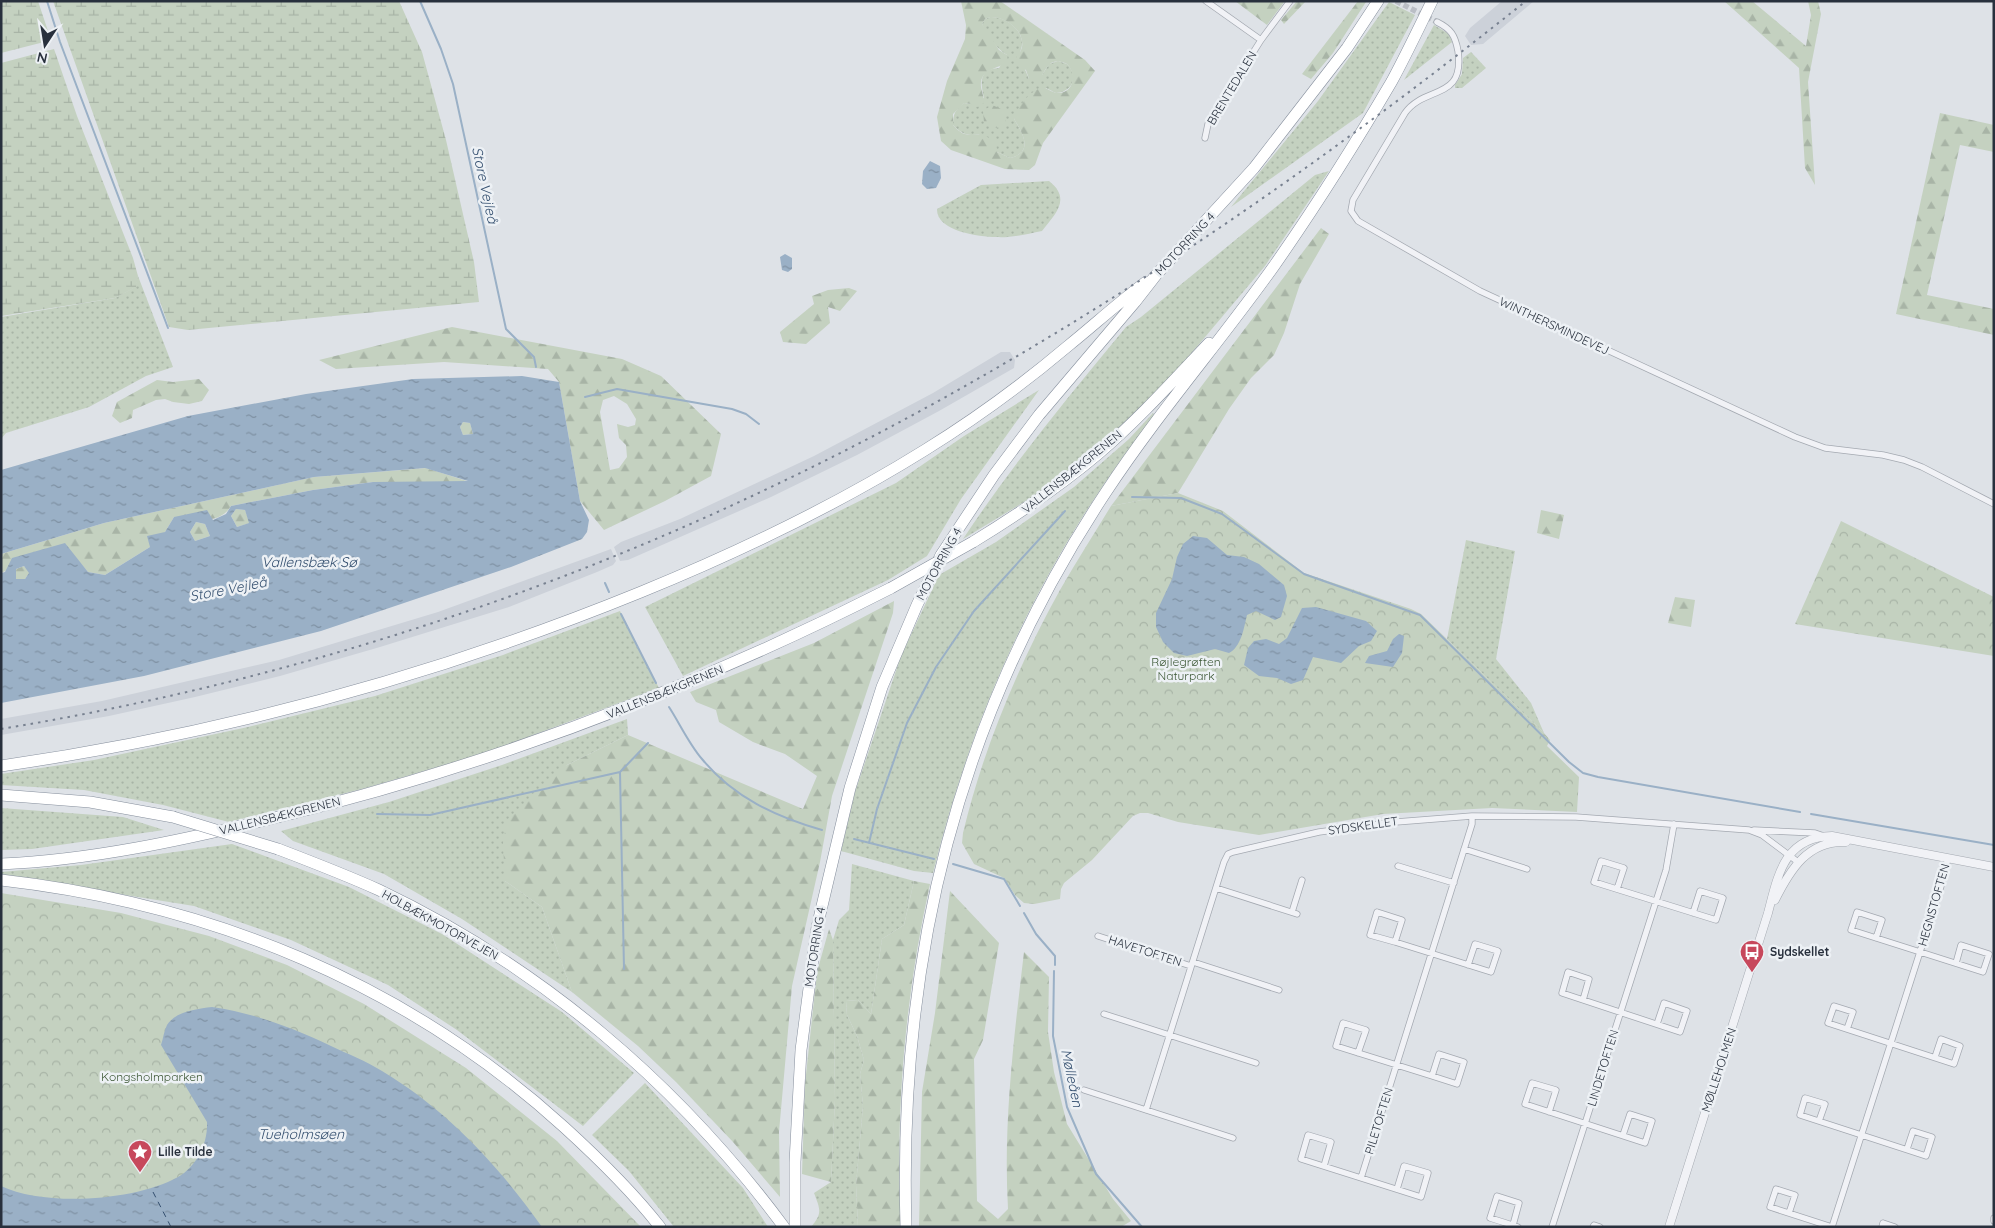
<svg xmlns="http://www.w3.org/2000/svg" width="1995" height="1228" font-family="Quicksand,sans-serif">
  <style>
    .built { fill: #ccd1d9 }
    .grass { fill: url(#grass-dots) }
    .forest { fill: url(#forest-firs); fill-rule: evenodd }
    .wetland { fill: url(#wetland-marsh) }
    .park { fill: url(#park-crowns) }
    .water { fill: url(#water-ripples); fill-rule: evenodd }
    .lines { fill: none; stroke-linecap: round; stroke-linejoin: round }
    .stream { stroke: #9ab0c6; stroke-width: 2 }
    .ferry { stroke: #344f6f; stroke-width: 1; stroke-dasharray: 6 5; stroke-linecap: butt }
    .minor-tunnel { stroke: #babec5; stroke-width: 5.5; stroke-dasharray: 5.5 3; stroke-linecap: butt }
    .minor-casing { stroke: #a4a9b1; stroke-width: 7 }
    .tertiary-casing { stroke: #a4a9b1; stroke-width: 9 }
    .motorway-casing { stroke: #868f9d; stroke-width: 12 }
    .minor { stroke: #f1f2f6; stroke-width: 5.5 }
    .tertiary { stroke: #f1f2f6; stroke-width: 8 }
    .motorway { stroke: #fff; stroke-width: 11 }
    .rail { stroke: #788190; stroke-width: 2; stroke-dasharray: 2.5 5; stroke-linecap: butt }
    .motorway-bridge-casing { stroke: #868f9d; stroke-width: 12; stroke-linecap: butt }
    .motorway-bridge { stroke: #fff; stroke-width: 11 }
    .labels { text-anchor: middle; stroke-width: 5; stroke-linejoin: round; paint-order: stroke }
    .street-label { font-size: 12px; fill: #28303d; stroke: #edf1f5 }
    .park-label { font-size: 12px; fill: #3d5836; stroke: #edf1f5 }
    .poi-label { font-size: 12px; font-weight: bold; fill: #28303d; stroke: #edf1f5; text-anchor: start }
    .water-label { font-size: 14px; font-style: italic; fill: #344f6f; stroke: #edf1f5 }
  </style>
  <defs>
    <pattern id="grass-dots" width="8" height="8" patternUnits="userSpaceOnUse" patternTransform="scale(1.25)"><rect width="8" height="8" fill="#c4d1c0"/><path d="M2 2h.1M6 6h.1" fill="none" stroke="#a8b4a6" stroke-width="1.8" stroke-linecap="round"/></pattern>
    <pattern id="forest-firs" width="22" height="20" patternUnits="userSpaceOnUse" patternTransform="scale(1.25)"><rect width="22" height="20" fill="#c4d1c0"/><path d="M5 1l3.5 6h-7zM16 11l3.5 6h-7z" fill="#a8b4a6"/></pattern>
    <pattern id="wetland-marsh" width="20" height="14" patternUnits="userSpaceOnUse" patternTransform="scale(1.25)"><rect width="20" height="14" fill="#c4d1c0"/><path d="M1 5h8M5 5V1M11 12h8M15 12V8" fill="none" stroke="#a8b4a6"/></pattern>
    <pattern id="park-crowns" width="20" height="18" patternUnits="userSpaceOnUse" patternTransform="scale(1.25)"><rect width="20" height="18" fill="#c4d1c0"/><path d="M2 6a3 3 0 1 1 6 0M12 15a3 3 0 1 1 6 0" fill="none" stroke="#a8b4a6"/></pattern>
    <pattern id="water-ripples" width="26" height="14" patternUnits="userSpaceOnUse" patternTransform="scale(1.25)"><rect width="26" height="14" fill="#9ab0c6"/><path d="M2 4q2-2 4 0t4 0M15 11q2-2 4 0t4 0" fill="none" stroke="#7e90a2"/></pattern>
  </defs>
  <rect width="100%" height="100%" fill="#dee2e7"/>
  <path class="built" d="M 1502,1 L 1534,1 L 1483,44 L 1471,45 L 1465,36 L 1470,28 Z
    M 1001,352 L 1010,352 L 1015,360 L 1014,368 L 939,411 L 857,455 L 771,497 L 628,560 L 620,561 L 614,547 L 621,542 L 680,519 L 814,456 L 933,393 Z
    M 611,549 L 616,561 L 613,565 L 597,572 L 509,607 L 380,647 L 280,676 L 195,697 L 109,716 L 1,735 L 1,719 L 102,701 L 279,660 L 438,612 Z"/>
  <path class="grass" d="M 1389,2 L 1415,15 L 1363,113 L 1231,207 L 1318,101 Z
    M 990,17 C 1003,16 1020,27 1022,41 C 1023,47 1019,52 1020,56 C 1022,64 1026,71 1029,79 L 1042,75 L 1049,64 L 1058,61 L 1067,64 C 1079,76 1073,92 1056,93 L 1046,88 L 1014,119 C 1023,134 1034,152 1010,158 L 997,152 L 979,134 C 967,137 961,133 953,125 C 953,114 955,110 964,103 L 971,104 L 984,98 C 980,82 979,69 999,68 L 1007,55 C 996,48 987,36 982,24 L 985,19 Z
    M 1434,25 L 1449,34 L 1452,42 L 1404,80 Z
    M 1471,52 L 1486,68 L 1462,88 L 1455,88 L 1455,85 L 1462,74 L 1463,58 Z
    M 1329,171 L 1265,266 L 1157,394 L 1057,482 L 963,539 C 1012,465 1069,396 1126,327 L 1141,317 L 1315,175 Z
    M 1049,181 C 1072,199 1055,214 1042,231 C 1027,234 1011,238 996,237 C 979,237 936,231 937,209 L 981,185 Z
    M 138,276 L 173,367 L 146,376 L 89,407 L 6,433 L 1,439 L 1,317 L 115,298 L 135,287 Z
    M 1039,390 L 961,499 L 927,556 L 888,580 L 683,676 L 645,607 L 896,483 L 964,436 Z
    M 1153,413 L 1155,415 C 1047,550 974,706 933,873 L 914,871 L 841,851 L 855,792 L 901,656 L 939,575 L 996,542 L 1074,487 L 1129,439 Z
    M 1466,540 L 1515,551 L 1496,659 L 1531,703 L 1544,733 L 1447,639 Z
    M 620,611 L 659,688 L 480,755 L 362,789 L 229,822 L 163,805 L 84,790 L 1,785 L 1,774 L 94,760 L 248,727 L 375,696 L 503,655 Z
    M 627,719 L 628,735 L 567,765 L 505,881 L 542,907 L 572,992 L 462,919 L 384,874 L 293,841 L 281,831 L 389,802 L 502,765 Z
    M 1,808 L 123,817 L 164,830 L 32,849 L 1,850 Z
    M 232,844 L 349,887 L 442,934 L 562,1012 L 634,1073 L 583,1126 L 457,1030 L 388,985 L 291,940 L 194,906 L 1,875 L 1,872 L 81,865 Z
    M 852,864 L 914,881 L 904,925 L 882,939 L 871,1014 L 858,1000 L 846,1001 L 847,1015 L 857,1036 L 864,1060 L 860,1074 L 863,1106 L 856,1185 L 858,1227 L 811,1227 C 823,1213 820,1209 814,1193 L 831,1182 L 835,1100 L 833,940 L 839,920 L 849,910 Z
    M 645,1083 L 743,1188 L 768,1227 L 674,1227 L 629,1171 L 592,1135 Z"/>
  <path class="forest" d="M 961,1 L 1000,1 L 1085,60 L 1095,71 L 1043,143 L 1035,165 L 1029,170 L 1005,169 L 951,150 L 941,141 L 937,117 L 947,81 L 965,39 L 966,25 ZM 990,17 C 1004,16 1025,30 1022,47 C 1020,55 1015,56 1014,64 L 1026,70 L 1029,79 L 1040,80 C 1046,67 1051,56 1067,64 C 1077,74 1074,94 1057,93 C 1051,92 1047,88 1042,87 C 1028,93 1019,105 1014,119 C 1023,134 1034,152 1010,158 L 997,152 L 996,142 L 982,134 C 967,135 964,137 953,125 L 953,114 L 964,103 L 971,104 L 977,107 L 984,103 C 984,97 982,93 981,87 C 979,69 997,69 1008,62 L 1007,55 L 999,50 L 982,24 L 985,19 Z
    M 1235,1 L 1285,1 L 1267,25 Z
    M 1297,1 L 1306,1 L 1284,24 L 1281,20 Z
    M 1358,1 L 1366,2 L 1333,53 L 1311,79 L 1302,74 Z
    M 1724,1 L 1752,1 L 1806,46 L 1811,15 L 1808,1 L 1818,1 L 1821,14 L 1808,82 L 1815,185 L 1805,168 L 1799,68 Z
    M 992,105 L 1006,111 L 1006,123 L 1002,128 L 990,127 L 984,122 L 983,111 Z
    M 1940,113 L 1994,125 L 1994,152 L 1960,145 L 1927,295 L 1994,309 L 1994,335 L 1896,314 Z
    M 1321,228 L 1329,234 L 1300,284 L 1284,333 L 1274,355 L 1251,378 L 1229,409 L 1178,493 L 1111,506 Z
    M 849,288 L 857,291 L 840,311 L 828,307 L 830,323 L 806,344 L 783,342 L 780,332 L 814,304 L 812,296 L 828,290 Z
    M 452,327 L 622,359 L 661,376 L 721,434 L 711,476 L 665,501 L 604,530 L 580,501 L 559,382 L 548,369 L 444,362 L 336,369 L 319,360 ZM 614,396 L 627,404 L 636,419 L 635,425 L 628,427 L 617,424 L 619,438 L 626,445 L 627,457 L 619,468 L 610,470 L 600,412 L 603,400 Z
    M 199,379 L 209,390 L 202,401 L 189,404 L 173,402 L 165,399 L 156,400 L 133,410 L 132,418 L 120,423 L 112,416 L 117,402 L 157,380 L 173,382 Z
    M 463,422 L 470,423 L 473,434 L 463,435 L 460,427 Z
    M 426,468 L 470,482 L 373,482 L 313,490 L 231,506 C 219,526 194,519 174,517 L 165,532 L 150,547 L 105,575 L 88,572 L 64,544 L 1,573 L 1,554 L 104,523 L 314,477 Z
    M 236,509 L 245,510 L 250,523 L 237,527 L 231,516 Z
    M 1541,510 L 1564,515 L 1559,539 L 1537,533 Z
    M 196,522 L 205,524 L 210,536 L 195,541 L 190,532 Z
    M 24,566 L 30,572 L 25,579 L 16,579 L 16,569 Z
    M 1675,597 L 1695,600 L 1691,627 L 1668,623 Z
    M 894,601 L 893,613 L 832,796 L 820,862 L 792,986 L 779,1132 L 780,1197 L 733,1142 L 676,1082 L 638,1046 L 572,992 L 542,907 L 505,881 L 503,843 L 507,820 L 567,765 L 628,735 L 803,809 L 817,776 L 785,754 L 753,742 L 719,722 L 716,710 L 696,702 L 690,692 L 814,643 Z
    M 914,881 L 930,884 C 905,996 895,1112 901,1227 L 858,1227 L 856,1185 L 863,1106 L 860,1074 L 864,1060 L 857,1036 L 847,1015 L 846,1001 L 858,1000 L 871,1014 L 882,939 L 904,925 Z
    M 950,891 L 999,943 L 983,1040 L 974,1059 L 977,1201 L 998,1219 L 1008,1209 C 1003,1124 1014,1037 1024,952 L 1049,977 L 1048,1032 L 1054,1072 L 1067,1124 L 1113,1199 L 1131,1221 L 1121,1227 L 919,1227 L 922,1092 L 935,1013 Z
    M 829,929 L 833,940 L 835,1100 L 831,1182 L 802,1174 L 805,1084 L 817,972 Z"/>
  <path class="wetland" d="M 1,1 L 38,1 L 49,34 L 48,41 L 1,53 Z
    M 53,1 L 399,1 L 422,52 L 446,140 L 474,262 L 479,302 L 188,330 L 169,327 Z
    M 54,49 L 77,116 L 133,258 L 138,276 L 136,287 L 115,298 L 1,316 L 1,63 Z"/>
  <path class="park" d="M 1178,493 L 1223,511 L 1304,573 L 1411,609 L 1421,614 L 1544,733 L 1550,740 L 1547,746 L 1579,777 L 1577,812 L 1492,808 L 1383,814 L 1259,835 L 1178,822 L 1148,813 L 1140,813 L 1133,816 L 1092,860 L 1064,883 L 1061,889 L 1060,899 L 1034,904 L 1024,903 L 1015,895 L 1004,878 L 974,864 L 962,843 L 963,833 C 983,749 1018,666 1060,590 C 1076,562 1094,534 1111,506 Z
    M 1841,521 L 1994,597 L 1994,656 L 1795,624 Z
    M 1,893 L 121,913 L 209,936 L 287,965 L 364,1004 L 466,1068 L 557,1141 L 641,1227 L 1,1227 Z"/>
  <path class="water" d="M 930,161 L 940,166 L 941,178 L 936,188 L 927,189 L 922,184 L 923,171 Z
    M 785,254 L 792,258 L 792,269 L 788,272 L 782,270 L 780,257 Z
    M 522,376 L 559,382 L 580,501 L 589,520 L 587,532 L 582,539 L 511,567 L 321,631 L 144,676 L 1,703 L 1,573 L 5,572 L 12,558 L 65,543 L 88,572 L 105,575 L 150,547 L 147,536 L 165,532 L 174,517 L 207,510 L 213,520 L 226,514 L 231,506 L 313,490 L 373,482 L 468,481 L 425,468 L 314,477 L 104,523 L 1,554 L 1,470 L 188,416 L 306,394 L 413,379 ZM 463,422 L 470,423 L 473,434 L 463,435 L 460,427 ZM 236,509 L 245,510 L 249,523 L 237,527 L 231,516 ZM 196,522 L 205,524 L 210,536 L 195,541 L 190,532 ZM 24,566 L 29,573 L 25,579 L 16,579 L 16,569 Z
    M 1193,536 L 1207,538 L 1227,555 L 1244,557 L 1259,564 L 1284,585 L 1287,596 L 1281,617 L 1275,620 L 1256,611 L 1247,615 C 1244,628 1241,647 1229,653 L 1215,649 L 1187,656 L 1174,653 L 1163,642 L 1156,627 L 1156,613 L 1172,579 L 1177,557 L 1183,544 Z
    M 1316,607 L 1366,621 L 1377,631 L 1371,641 L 1359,646 L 1341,663 L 1313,657 L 1303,680 L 1291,684 L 1277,678 L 1259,676 L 1244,665 L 1248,648 L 1254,641 L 1266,639 L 1279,644 L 1287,638 L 1302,608 Z
    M 1399,634 L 1404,636 L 1402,653 L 1393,667 L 1365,663 L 1369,656 L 1387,651 L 1393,639 Z
    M 212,1007 C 254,1013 293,1028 331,1046 C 348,1054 366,1061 382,1071 C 447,1110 499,1166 542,1227 L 1,1227 L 1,1186 C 45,1207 135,1201 178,1177 C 197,1166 208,1143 207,1122 L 161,1045 C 163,1039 164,1031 167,1025 C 176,1011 197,1009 212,1007 Z"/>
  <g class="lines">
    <path class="stream" d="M 47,1 L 60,42 L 168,328
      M 420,1 L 441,49 L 453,84 L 506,329 L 534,357 L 536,367
      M 585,397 L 617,389 L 732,409 L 746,414 L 759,424
      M 1132,497 L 1181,498 L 1222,514 L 1304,574 L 1420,615 L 1569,762 L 1583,773 L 1598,777 L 1800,812
      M 605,583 L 609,592
      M 621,614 L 656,683
      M 669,707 C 680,724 689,744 702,759 C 733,797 776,817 822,830
      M 377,814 L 430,815 L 620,772
      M 1811,814 L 1994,845
      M 854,839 L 934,859
      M 869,843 L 877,809 L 907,723 L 936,667 L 974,611 L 1065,511
      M 953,864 L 1004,879 L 1020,906
      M 1024,913 L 1036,934 L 1055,956 L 1055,965
      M 624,969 L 620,772 L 648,743
      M 1054,971 L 1053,1036 L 1067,1107 L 1096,1174 L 1142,1227"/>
    <path class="ferry" d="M 153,1192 L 171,1227"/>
    <path class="minor-tunnel" d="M 1396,1 L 1437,22"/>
    <defs>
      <path id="minor" d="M 1206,1 L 1261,40
        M 1437,22 C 1451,29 1455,35 1458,51 C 1465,101 1425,85 1405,113 L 1353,200 L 1351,211 L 1358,221 L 1480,291 L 1795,437 L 1825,448 L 1883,455 L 1904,460 L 1922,467 L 1994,504
        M 1205,138 L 1208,124 L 1261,40 L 1290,1
        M 1754,830 L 1815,833 L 1824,836
        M 1464,849 L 1527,869
        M 1398,866 L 1454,883
        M 1216,888 L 1297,914
        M 1617,889 L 1624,868 L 1601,861 L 1594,882 L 1716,920 L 1723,898 L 1700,891 L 1693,913
        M 1292,912 L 1302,880
        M 1098,936 L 1191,966
        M 1876,938 L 1882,920 L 1857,912 L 1851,930 L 1983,972 L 1989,954 L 1961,945 L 1956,963
        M 1395,942 L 1370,935 L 1377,912 L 1402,920 L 1395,942 L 1491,972 L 1498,951 L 1475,944 L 1468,965
        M 1193,962 L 1279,990
        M 1583,1000 L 1589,979 L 1568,972 L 1562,993 L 1680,1032 L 1687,1011 L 1664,1003 L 1657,1024
        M 1104,1014 L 1256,1063
        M 1847,1029 L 1853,1012 L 1834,1006 L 1828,1023 L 1954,1064 L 1960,1046 L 1941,1039 L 1935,1057
        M 1358,1053 L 1366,1030 L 1343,1023 L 1336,1046 L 1432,1076 L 1439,1054 L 1464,1062 L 1457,1084 L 1432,1076
        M 1084,1090 L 1233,1138
        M 1146,1110 L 1224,862 L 1228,854 L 1233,852 L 1319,832 L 1396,822 L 1472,816 L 1576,817 L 1749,830 L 1762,835 L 1798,862
        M 1549,1112 L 1556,1090 L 1532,1083 L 1525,1104 L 1645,1143 L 1652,1121 L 1630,1114 L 1623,1135
        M 1819,1121 L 1825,1104 L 1805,1098 L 1800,1115 L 1926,1156 L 1932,1137 L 1913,1131 L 1907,1149
        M 1324,1166 L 1331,1142 L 1308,1135 L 1301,1159 L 1421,1197 L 1428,1173 L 1404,1166 L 1397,1189
        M 1361,1178 L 1472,824 L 1472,816
        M 1789,1213 L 1795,1195 L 1776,1189 L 1770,1207 L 1832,1227
        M 1994,1218 L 1994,1221
        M 1513,1225 L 1519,1203 L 1497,1196 L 1490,1218 C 1500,1221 1509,1224 1518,1227
        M 1552,1227 L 1666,870 L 1674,824
        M 1593,1227 L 1594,1225 L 1600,1227
        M 1832,1227 L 1942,883 L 1948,858
        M 1882,1227 L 1883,1223 L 1895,1227"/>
      <path id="tertiary" d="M 1775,900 C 1790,870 1808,840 1846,842
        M 1669,1227 L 1768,913 C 1778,875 1784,837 1832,836 L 1994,867"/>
      <path id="motorway" d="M 973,542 C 1017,515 1059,487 1098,454 C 1138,420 1173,381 1209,343
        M 1,766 C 222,734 435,676 641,592 C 739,552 835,506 925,450 C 975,419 1023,384 1068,346 C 1094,325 1119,302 1146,282
        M 1,795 L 90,802 L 173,817
        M 278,849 C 312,862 346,875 379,890 C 541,967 678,1084 784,1227
        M 1,864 C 92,860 182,840 270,819 C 487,767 693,689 891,588
        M 1,880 C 212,904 407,984 564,1127 C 598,1158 632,1191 660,1227
        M 795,1227 L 795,1162 L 801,1050 L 817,927 L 850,788 L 882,687 L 917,605 L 941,555 L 994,475 L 1039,415 L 1135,302 L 1156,275 L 1254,168 L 1347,48 L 1378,1
        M 906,1227 C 898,959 957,717 1106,492 C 1158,413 1220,342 1274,266 C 1316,206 1355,144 1392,81 C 1406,55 1419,28 1432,1"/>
    </defs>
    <use href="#minor" class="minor-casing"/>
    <use href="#tertiary" class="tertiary-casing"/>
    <use href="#motorway" class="motorway-casing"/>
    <use href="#minor" class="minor"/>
    <use href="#tertiary" class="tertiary"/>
    <use href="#motorway" class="motorway"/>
    <path class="rail" d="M 1,729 C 267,685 526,604 769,488 C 1041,359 1292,188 1526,1"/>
    <defs>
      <path id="motorway-bridge" d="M 891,588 L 973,542
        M 173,817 L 278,849"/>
    </defs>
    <use href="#motorway-bridge" class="motorway-bridge-casing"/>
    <use href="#motorway-bridge" class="motorway-bridge"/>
  </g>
  <defs>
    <symbol id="bus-pin" viewBox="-11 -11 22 30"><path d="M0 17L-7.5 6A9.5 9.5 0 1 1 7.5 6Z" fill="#c7485c" stroke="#edf1f5"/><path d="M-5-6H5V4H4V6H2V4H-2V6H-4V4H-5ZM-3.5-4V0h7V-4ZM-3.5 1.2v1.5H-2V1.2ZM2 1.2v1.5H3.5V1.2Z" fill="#fff"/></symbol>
    <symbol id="sight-pin" viewBox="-11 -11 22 30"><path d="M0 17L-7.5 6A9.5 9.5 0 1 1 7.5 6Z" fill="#c7485c" stroke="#edf1f5"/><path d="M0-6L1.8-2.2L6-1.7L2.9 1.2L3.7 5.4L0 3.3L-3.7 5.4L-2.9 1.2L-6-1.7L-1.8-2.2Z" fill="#fff"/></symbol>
  </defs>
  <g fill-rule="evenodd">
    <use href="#bus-pin" x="1738" y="938" width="28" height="38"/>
    <use href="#sight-pin" x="126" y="1138" width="28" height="38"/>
  </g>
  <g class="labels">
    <g class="street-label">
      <text transform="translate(1232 88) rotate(-59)" y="4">BRENTEDALEN</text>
      <text transform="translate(1185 244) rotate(-47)" y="4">MOTORRING 4</text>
      <text transform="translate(1554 326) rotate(25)" y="4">WINTHERSMINDEVEJ</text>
      <text transform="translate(1072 472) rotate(-39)" y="4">VALLENSBÆKGRENEN</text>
      <text transform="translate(939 564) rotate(-61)" y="4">MOTORRING 4</text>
      <text transform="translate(665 692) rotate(-22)" y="4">VALLENSBÆKGRENEN</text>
      <text transform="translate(280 816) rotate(-14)" y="4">VALLENSBÆKGRENEN</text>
      <text transform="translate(1363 826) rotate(-8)" y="4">SYDSKELLET</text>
      <text transform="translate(1934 905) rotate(-74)" y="4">HEGNSTOFTEN</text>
      <text transform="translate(440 925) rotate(29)" y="4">HOLBÆKMOTORVEJEN</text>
      <text transform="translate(815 947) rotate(-81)" y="4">MOTORRING 4</text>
      <text transform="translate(1145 951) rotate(18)" y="4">HAVETOFTEN</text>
      <text transform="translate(1603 1068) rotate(-73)" y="4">LINDETOFTEN</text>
      <text transform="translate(1719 1070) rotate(-72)" y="4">MØLLEHOLMEN</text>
      <text transform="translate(1379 1121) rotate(-73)" y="4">PILETOFTEN</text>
    </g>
    <g class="park-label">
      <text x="1186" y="666">Røjlegrøften<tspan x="1186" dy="14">Naturpark</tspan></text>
      <text x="152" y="1081">Kongsholmparken</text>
    </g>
    <g class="poi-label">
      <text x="1770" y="956">Sydskellet</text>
      <text x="158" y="1156">Lille Tilde</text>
    </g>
    <g class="water-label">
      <text transform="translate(485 185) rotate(78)" y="5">Store Vejleå</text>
      <text x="309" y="567">Vallensbæk Sø</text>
      <text transform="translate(228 589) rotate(-11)" y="5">Store Vejleå</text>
      <text transform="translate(1072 1078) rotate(78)" y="5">Mølleåen</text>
      <text x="301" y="1139">Tueholmsøen</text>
    </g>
  </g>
  <rect width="1995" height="1228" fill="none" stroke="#28303d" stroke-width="5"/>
  <g transform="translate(45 45) rotate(192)" stroke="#edf1f5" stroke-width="4" paint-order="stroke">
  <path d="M0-4L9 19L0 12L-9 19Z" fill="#28303d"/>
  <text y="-8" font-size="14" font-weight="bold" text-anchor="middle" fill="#28303d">N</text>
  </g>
</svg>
